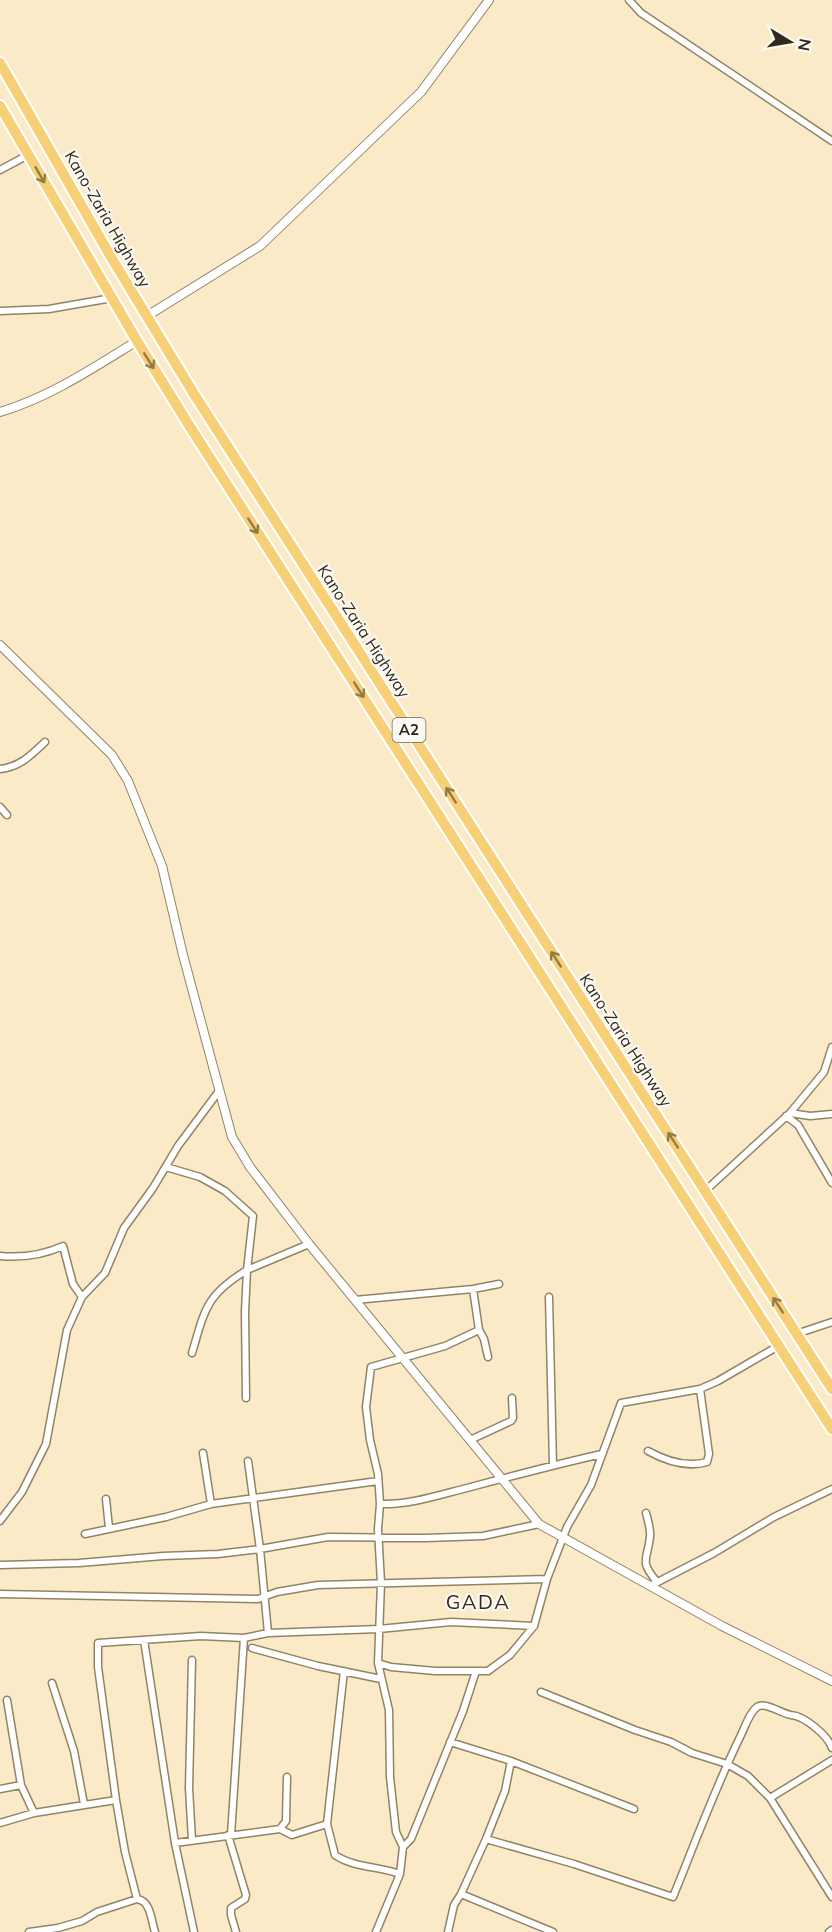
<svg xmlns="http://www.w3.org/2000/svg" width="832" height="1932" font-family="Mulish,sans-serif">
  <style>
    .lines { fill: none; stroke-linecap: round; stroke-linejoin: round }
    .minor-casing { stroke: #928363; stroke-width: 9 }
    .tertiary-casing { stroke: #928363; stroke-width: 10 }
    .trunk-casing { stroke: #fff; stroke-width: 14 }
    .minor { stroke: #fff; stroke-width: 6 }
    .tertiary { stroke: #fff; stroke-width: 8 }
    .trunk { stroke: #f7cf76; stroke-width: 10 }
    .oneway { stroke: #947c49 }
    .labels { text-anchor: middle; stroke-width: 4.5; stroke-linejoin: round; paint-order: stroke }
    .shield { fill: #fcf9f2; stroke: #6d685c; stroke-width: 1.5 }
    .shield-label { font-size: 15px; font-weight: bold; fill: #302a1c }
    .street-label { font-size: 16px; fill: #302a1c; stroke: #fcf9f2 }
    .quarter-label { font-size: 20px; letter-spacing: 1.5px; fill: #302a1c; stroke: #fcf9f2 }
  </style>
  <rect width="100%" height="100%" fill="#fbeac8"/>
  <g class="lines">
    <defs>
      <path id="minor" d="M 629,0 L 641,13 L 832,141
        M 0,170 L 28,155
        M 0,311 L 49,309 L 112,298
        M 0,769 C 20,767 31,755 45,742
        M 0,807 L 7,815
        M 790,1113 L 810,1116 L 832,1114
        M 786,1116 L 798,1125 L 832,1183
        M 166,1167 L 200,1177 L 225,1191 L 253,1216 L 247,1270 L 309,1244
        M 705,1191 L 790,1113 L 824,1072 L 832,1047
        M 0,1256 C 22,1258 43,1255 63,1246 L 73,1284 L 82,1297
        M 549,1297 L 553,1465
        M 355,1300 L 473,1289 L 499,1284
        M 479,1330 L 484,1339 L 488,1357
        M 796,1334 L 832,1322
        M 192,1353 C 205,1309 206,1295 247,1270 L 245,1312 L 246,1398
        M 470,1440 L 511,1421 L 513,1418 L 512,1398
        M 648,1451 C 666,1461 686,1468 707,1462 L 709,1454 L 700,1389
        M 203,1453 L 211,1504
        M 248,1461 L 260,1549 L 268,1633
        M 106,1499 L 109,1528
        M 380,1504 C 409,1505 439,1495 467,1488 C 512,1476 557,1464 602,1454
        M 646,1513 C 648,1521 651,1530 650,1537 C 647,1562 639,1560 657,1582
        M 0,1521 L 22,1492 L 46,1444 L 67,1330 L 82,1297 L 105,1273 L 124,1228 L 153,1188 L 178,1146 L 219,1091
        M 85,1534 L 166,1517 L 211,1504 L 378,1481
        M 0,1565 L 79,1563 L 163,1556 L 218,1554 L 260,1549 L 328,1537 L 426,1538 L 483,1536 L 539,1524
        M 650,1586 L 714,1553 L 774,1517 L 832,1489
        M 0,1594 L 258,1599 L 277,1592 L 318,1585 L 547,1579
        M 144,1640 L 175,1843 L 194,1932
        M 252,1648 L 318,1666 L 381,1679
        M 378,1663 L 391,1667 L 435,1671 L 488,1671 L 510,1655 L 534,1626 L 547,1579 L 567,1527 L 591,1485 L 621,1403 L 700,1389 L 718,1381 L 780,1345
        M 52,1683 L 74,1751 L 84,1804
        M 541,1692 L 635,1730 L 671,1742 L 692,1753 L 727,1764 L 748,1776 L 770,1798 L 832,1897
        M 7,1700 L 21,1785 L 34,1813
        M 450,1742 L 511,1761 L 634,1809
        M 0,1789 L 21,1785
        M 770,1798 L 832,1760
        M 0,1823 L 34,1813 L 116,1800
        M 327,1824 L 335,1855 C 354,1868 379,1866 400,1874
        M 280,1829 L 286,1821 L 287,1777
        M 228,1835 L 246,1895 L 245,1899 L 231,1908 L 231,1915 L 236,1932
        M 231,1835 L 244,1638
        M 486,1839 L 574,1864 L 673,1897 C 695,1843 715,1788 741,1735 C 745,1727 749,1713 757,1707 C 765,1701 782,1714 791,1715 C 805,1716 828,1736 832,1748
        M 192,1840 L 189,1788 L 192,1660
        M 175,1843 L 280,1829 L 292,1835 L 327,1824 L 344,1671
        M 403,1847 L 411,1839 L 463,1711 L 476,1671
        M 461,1894 L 553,1932
        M 137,1899 L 125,1852 L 116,1800 L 98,1667 L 98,1643 L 201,1636 L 244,1638 L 268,1633 L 379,1629 L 451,1622 L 534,1626
        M 29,1932 L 58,1928 L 82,1921 L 97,1912 L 137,1899 C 151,1901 151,1920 155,1932
        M 376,1932 L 400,1874 L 403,1847 L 396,1832 L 390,1777 L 389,1710 L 378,1663 L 381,1583 L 378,1529 L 380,1504 L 378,1474 L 370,1440 L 366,1407 L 371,1367 L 445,1346 L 479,1330 L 473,1289
        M 448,1932 L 454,1905 L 461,1894 L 486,1839 L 505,1791 L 511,1761
        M 829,1932 L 832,1930"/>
      <path id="tertiary" d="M 147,316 L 260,246 L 421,92 L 489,0
        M 0,412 C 50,397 93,368 137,341
        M 0,645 L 112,755 L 128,781 L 162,866 L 183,955 L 232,1137 L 250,1167 L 309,1244 L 539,1524 L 722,1626 L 832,1681"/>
      <path id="trunk" d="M 0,63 L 111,257 L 194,394 L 832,1389
        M 0,106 L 137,341 L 192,430 L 832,1429"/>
    </defs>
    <use href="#minor" class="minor-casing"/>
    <use href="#tertiary" class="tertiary-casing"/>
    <use href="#trunk" class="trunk-casing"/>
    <use href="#minor" class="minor"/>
    <use href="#tertiary" class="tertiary"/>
    <use href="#trunk" class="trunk"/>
  </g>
  <defs><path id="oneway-shaft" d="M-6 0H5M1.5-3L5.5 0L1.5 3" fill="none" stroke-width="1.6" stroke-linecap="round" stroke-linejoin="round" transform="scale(1.5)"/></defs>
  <g class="oneway">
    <use href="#oneway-shaft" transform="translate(40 175) rotate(60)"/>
    <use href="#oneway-shaft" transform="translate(149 361) rotate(58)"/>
    <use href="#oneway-shaft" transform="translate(253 526) rotate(57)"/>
    <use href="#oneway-shaft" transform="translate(359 690) rotate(57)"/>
    <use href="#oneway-shaft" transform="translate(451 795) rotate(-123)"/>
    <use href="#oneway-shaft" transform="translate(556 959) rotate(-123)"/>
    <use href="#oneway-shaft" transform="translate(673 1140) rotate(-123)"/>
    <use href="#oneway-shaft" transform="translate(778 1305) rotate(-123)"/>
  </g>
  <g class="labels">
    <rect class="shield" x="392.5" y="718" width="33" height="24" rx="4.5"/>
    <g class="shield-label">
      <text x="409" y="735">A2</text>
    </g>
    <g class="street-label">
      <text transform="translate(108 219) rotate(60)" y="6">Kano-Zaria Highway</text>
      <text transform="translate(364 631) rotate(57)" y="6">Kano-Zaria Highway</text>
      <text transform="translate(626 1040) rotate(57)" y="6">Kano-Zaria Highway</text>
    </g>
    <g class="quarter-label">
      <text x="478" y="1609">GADA</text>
    </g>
  </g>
  <g transform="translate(790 42) rotate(101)" stroke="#fcf9f2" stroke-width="4.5" paint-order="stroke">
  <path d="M0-4.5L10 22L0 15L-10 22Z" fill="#302a1c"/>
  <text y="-9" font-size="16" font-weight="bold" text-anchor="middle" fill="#302a1c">N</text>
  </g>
</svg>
